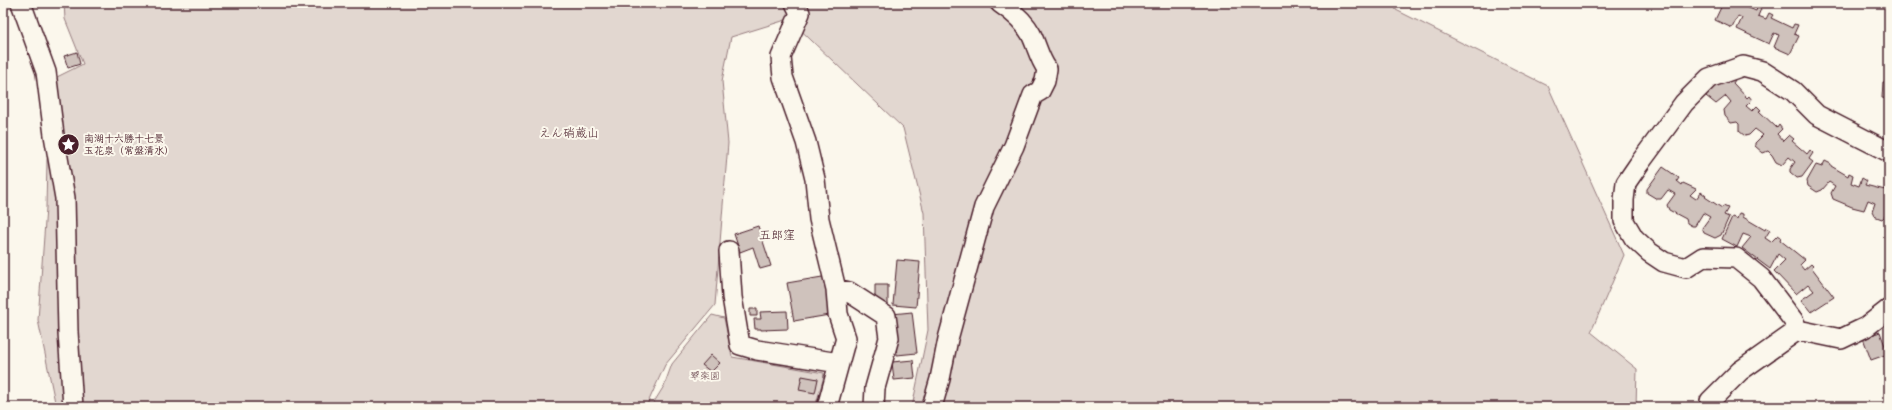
<svg xmlns="http://www.w3.org/2000/svg" width="1892" height="410" font-family="'Balsamiq Sans','Klee One',sans-serif">
  <style>
    .green { fill: #e2d7d0; stroke: #967b7e }
    .building { fill: #cfc2bc; stroke: #4a1f2b }
    .lines { fill: none; stroke-linecap: round; stroke-linejoin: round }
    .minor-casing { stroke: #4a1f2b; stroke-width: 22 }
    .minor { stroke: #fbf7ec; stroke-width: 19 }
    .labels { text-anchor: middle; stroke-width: 4; stroke-linejoin: round; paint-order: stroke }
    .poi-label { font-size: 10px; font-weight: bold; fill: #4a1f2b; stroke: #fbf7ec; text-anchor: start }
    .park-label { font-size: 10px; fill: #704d54; stroke: #fbf7ec }
    .quarter-label { font-size: 12px; fill: #4a1f2b; stroke: #fbf7ec }
  </style>
  <rect width="100%" height="100%" fill="#fbf7ec"/>
  <filter id="ink" filterUnits="userSpaceOnUse"><feTurbulence type="fractalNoise" baseFrequency=".025" numOctaves="2"/><feDisplacementMap in="SourceGraphic" scale="8" xChannelSelector="R" yChannelSelector="G"/><feConvolveMatrix kernelMatrix="1 2 1 2 8 2 1 2 1" color-interpolation-filters="sRGB"/></filter>
  <g filter="url(#ink)">
    <path class="green" d="M 64,3 L 1395,3 L 1396,10 L 1548,86 L 1624,255 L 1591,332 L 1637,369 L 1636,407 L 912,407 L 928,330 L 924,213 L 903,128 L 789,19 L 731,37 L 722,81 L 728,143 L 715,305 L 665,365 L 646,407 L 56,407 L 38,320 L 46,208 L 47,160 L 55,78 L 83,64 L 65,19 Z
      M 712,315 L 724,318 L 732,357 L 824,373 L 823,380 L 815,407 L 651,407 L 664,386 L 672,364 Z"/>
    <path class="building" d="M 1723,3 L 1737,3 L 1756,11 L 1757,8 L 1761,9 L 1758,16 L 1766,19 L 1769,13 L 1773,15 L 1771,18 L 1792,28 L 1794,24 L 1798,25 L 1794,34 L 1799,36 L 1790,54 L 1774,47 L 1779,35 L 1774,33 L 1769,44 L 1737,29 L 1742,18 L 1738,16 L 1732,28 L 1715,20 Z
      M 77,52 L 80,64 L 68,68 L 64,56 Z
      M 1723,77 L 1733,77 L 1735,80 L 1733,83 L 1747,98 L 1749,96 L 1752,100 L 1746,106 L 1752,111 L 1757,106 L 1761,110 L 1759,111 L 1777,128 L 1779,125 L 1782,129 L 1777,134 L 1783,141 L 1789,135 L 1794,139 L 1792,141 L 1807,154 L 1810,150 L 1813,153 L 1809,159 L 1813,162 L 1802,177 L 1797,178 L 1790,172 L 1790,169 L 1795,162 L 1789,157 L 1782,165 L 1776,162 L 1772,155 L 1768,151 L 1763,153 L 1755,146 L 1755,143 L 1763,135 L 1755,129 L 1749,135 L 1745,136 L 1739,131 L 1739,124 L 1737,122 L 1731,123 L 1725,116 L 1724,110 L 1731,102 L 1726,96 L 1716,104 L 1706,96 L 1707,89 Z
      M 1883,82 L 1889,82 L 1889,99 L 1882,98 Z
      M 1825,161 L 1831,164 L 1831,166 L 1848,176 L 1849,173 L 1853,175 L 1851,183 L 1859,186 L 1862,178 L 1867,181 L 1865,185 L 1885,190 L 1886,187 L 1889,188 L 1889,218 L 1885,216 L 1882,219 L 1874,216 L 1872,212 L 1875,203 L 1868,200 L 1864,210 L 1852,207 L 1833,199 L 1831,193 L 1835,186 L 1829,182 L 1822,190 L 1817,192 L 1808,186 L 1807,181 L 1816,165 L 1822,167 Z
      M 1663,167 L 1679,178 L 1677,181 L 1682,185 L 1683,183 L 1696,189 L 1690,195 L 1696,199 L 1701,192 L 1706,196 L 1705,197 L 1722,208 L 1723,206 L 1728,208 L 1724,215 L 1729,217 L 1721,235 L 1715,238 L 1704,233 L 1702,228 L 1710,217 L 1703,213 L 1695,226 L 1692,226 L 1687,223 L 1686,219 L 1669,210 L 1667,205 L 1675,194 L 1668,190 L 1661,199 L 1657,199 L 1647,193 L 1647,189 Z
      M 1739,213 L 1743,214 L 1743,217 L 1765,230 L 1766,228 L 1770,230 L 1765,238 L 1771,242 L 1778,235 L 1781,237 L 1780,240 L 1805,260 L 1800,265 L 1804,270 L 1811,264 L 1813,266 L 1812,268 L 1834,297 L 1811,312 L 1801,300 L 1814,291 L 1808,284 L 1796,294 L 1774,271 L 1785,260 L 1778,254 L 1770,269 L 1742,248 L 1751,237 L 1743,234 L 1737,247 L 1722,239 L 1732,217 L 1737,219 Z
      M 758,226 L 771,266 L 760,269 L 753,247 L 740,252 L 734,234 Z
      M 897,260 L 920,262 L 916,307 L 893,305 Z
      M 828,276 L 835,314 L 794,321 L 787,283 Z
      M 875,285 L 888,285 L 888,306 L 875,306 Z
      M 750,309 L 757,309 L 757,316 L 750,316 Z
      M 787,311 L 788,329 L 761,330 L 761,329 L 755,329 L 754,319 L 761,319 L 760,312 Z
      M 912,312 L 917,353 L 897,355 L 892,314 Z
      M 1880,332 L 1888,354 L 1871,360 L 1863,338 Z
      M 711,355 L 720,363 L 711,372 L 702,365 Z
      M 913,360 L 915,378 L 894,380 L 892,362 Z
      M 802,376 L 818,379 L 815,393 L 799,390 Z"/>
    <g class="lines">
      <defs>
        <path id="minor" d="M 21,3 L 46,72 L 54,135 L 65,198 L 68,332 L 73,407
          M 795,3 L 800,13 L 781,57 L 783,77 L 806,142 L 815,179 L 819,219 L 836,289 L 838,314 L 846,338 L 827,407
          M 729,251 L 732,297 L 740,345 L 757,350 L 839,363
          M 836,289 L 849,292 L 886,316 L 889,338 L 875,388 L 874,407
          M 1798,330 L 1793,320 L 1761,278 L 1736,258 L 1703,257 L 1686,268 L 1664,262 L 1649,252 L 1634,238 L 1624,221 L 1624,200 L 1626,183 L 1639,164 L 1684,103 L 1709,78 L 1743,66 L 1762,71 L 1793,91 L 1817,115 L 1889,152
          M 1710,401 L 1740,371 L 1798,330 L 1841,339 L 1866,327 L 1889,309
          M 932,407 L 940,379 L 948,339 L 984,207 L 1014,146 L 1033,95 L 1040,91 L 1045,81 L 1047,69 C 1039,58 1037,46 1031,34 C 1024,21 1012,11 1000,3"/>
      </defs>
      <use href="#minor" class="minor-casing"/>
      <use href="#minor" class="minor"/>
    </g>
  </g>
  <defs>
    <symbol id="sight-disc" viewBox="-11 -11 22 22"><circle r="9.5" fill="#4a1f2b" stroke="#fbf7ec"/><path d="M0-6L1.8-2.2L6-1.7L2.9 1.2L3.7 5.4L0 3.3L-3.7 5.4L-2.9 1.2L-6-1.7L-1.8-2.2Z" fill="#fff"/></symbol>
  </defs>
  <g fill-rule="evenodd">
    <use href="#sight-disc" x="56" y="132" width="25" height="25"/>
  </g>
  <g class="labels">
    <g class="poi-label">
      <text x="84" y="142">南湖十六勝十七景<tspan x="84" dy="12">玉花泉（常盤清水）</tspan></text>
    </g>
    <g class="park-label">
      <text x="705" y="379">翠楽園</text>
    </g>
    <g class="quarter-label">
      <text x="569" y="137">えん硝蔵山</text>
      <text x="777" y="239">五郎窪</text>
    </g>
  </g>
  <rect width="1892" height="410" fill="none" stroke="#fbf7ec" stroke-width="16"/>
  <rect x="8" y="8" width="1876" height="394" fill="none" stroke="#4a1f2b" stroke-width="1.5" filter="url(#ink)"/>
</svg>
